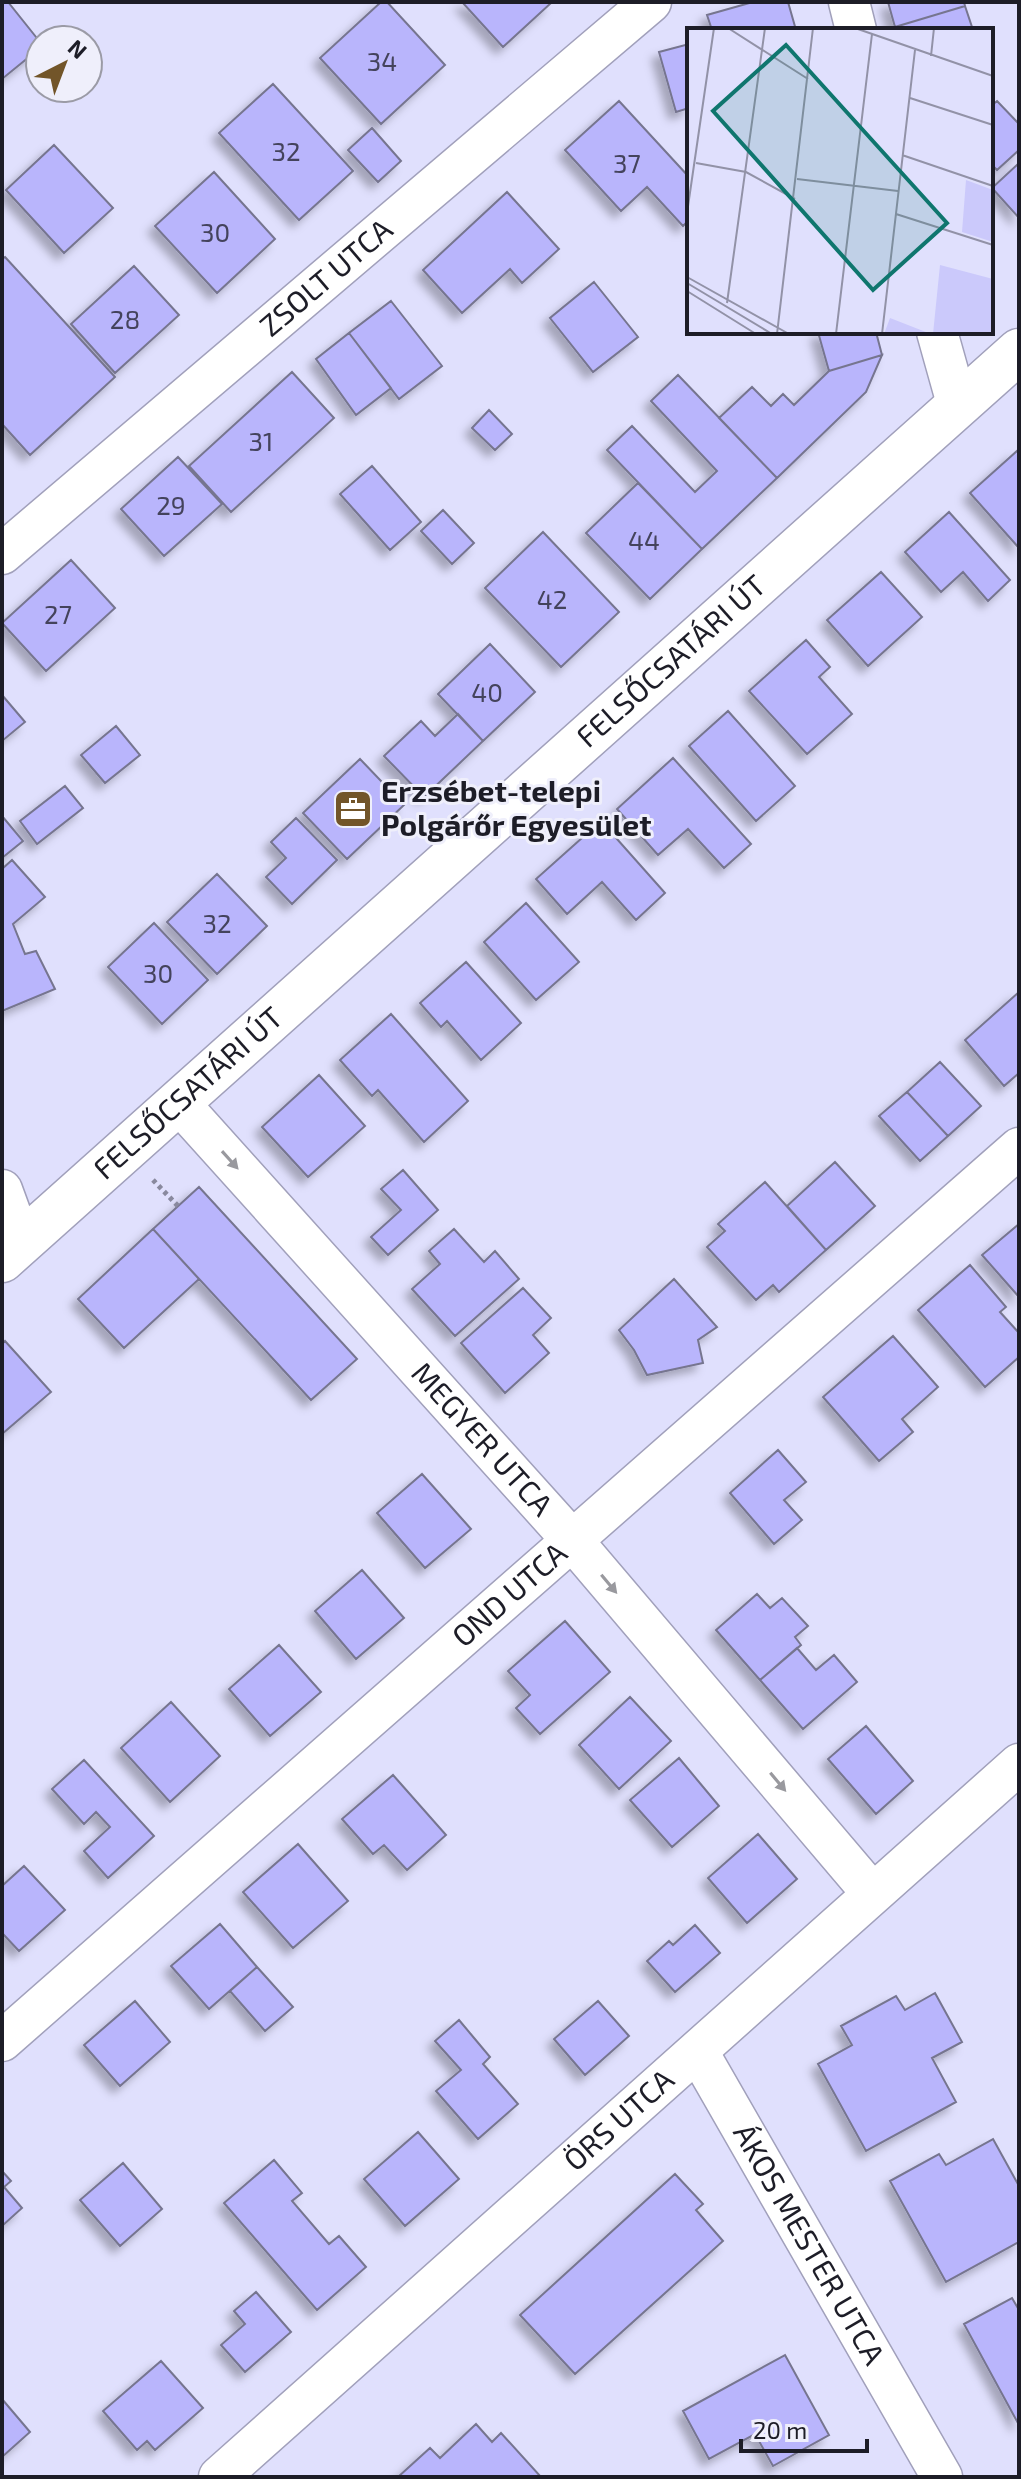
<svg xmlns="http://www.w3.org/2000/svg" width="1021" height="2479" font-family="'Exo 2',sans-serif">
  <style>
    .building { fill: #b9b5fc; stroke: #76758f; stroke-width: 2; filter: url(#shadow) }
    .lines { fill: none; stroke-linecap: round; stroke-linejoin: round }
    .minor-casing { stroke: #a1a0bb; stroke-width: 43 }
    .tertiary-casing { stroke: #a1a0bb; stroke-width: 47 }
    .path { stroke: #89899e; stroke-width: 5; stroke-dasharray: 4 4; stroke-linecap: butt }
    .minor { stroke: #fff; stroke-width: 40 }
    .tertiary { stroke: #fff; stroke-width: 44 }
    .oneway { fill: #99999e }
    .labels { text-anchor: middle; stroke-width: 6; stroke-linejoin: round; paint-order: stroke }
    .number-label { font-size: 26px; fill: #44435c }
    .street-label { font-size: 30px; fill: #1d1d27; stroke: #efeffb }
    .poi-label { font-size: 30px; font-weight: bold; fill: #1d1d27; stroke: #efeffb; text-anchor: start }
    .inset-road { fill: none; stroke: #9292a7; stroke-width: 2 }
    .view { fill: #0f766e; fill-opacity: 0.15; stroke: #0f766e; stroke-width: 4 }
    .inset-edge { fill: none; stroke: #1d1d27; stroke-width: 4 }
  </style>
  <defs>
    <filter id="shadow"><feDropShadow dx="-7" dy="7" stdDeviation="4" flood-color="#0004"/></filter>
  </defs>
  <rect width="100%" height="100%" fill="#e0e0fd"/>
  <path class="building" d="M 2,2 L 8,2 L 40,42 L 40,48 L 2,79 Z
    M 381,2 L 387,2 L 445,65 L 381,124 L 320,58 Z
    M 462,2 L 550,2 L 551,3 L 503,47 Z
    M 753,2 L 788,2 L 796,30 L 712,30 L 707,15 Z
    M 888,2 L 964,2 L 965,6 L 895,27 Z
    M 965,6 L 973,30 L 896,30 L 895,27 Z
    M 689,44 L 689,108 L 676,112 L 659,52 Z
    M 273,84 L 353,171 L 299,220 L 219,133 Z
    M 619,101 L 689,177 L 689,220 L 683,226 L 647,187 L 621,211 L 565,150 Z
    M 997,101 L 1019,124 L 1019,150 L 997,170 L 991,164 L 991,106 Z
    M 372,128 L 401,161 L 378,182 L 348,150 Z
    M 54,145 L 113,208 L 64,253 L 6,190 Z
    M 1019,163 L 1019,218 L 992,188 Z
    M 214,172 L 275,239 L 217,293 L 155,226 Z
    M 507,192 L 559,249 L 522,283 L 510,269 L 462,313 L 423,270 Z
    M 5,257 L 115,377 L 30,455 L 2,424 L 2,259 Z
    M 134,266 L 179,315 L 115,373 L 71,324 Z
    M 594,282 L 638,337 L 593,372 L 550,318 Z
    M 391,301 L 442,366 L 399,399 L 349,333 Z
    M 818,332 L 876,332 L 882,355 L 829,371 Z
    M 349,333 L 391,388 L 356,415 L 316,359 Z
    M 882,355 L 866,392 L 777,478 L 719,418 L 752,387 L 771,406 L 783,394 L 794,405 L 829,371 Z
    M 292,372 L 334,418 L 231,512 L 189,466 Z
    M 678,375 L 777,478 L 702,549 L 607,450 L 632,426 L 695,492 L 717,471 L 651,401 Z
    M 489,410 L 512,434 L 495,450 L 472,428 Z
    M 1017,451 L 1019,453 L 1019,548 L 970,493 Z
    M 178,457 L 222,504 L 164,556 L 121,509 Z
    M 372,466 L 421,522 L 390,550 L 340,494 Z
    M 638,483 L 702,549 L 650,599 L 586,533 Z
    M 443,510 L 474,543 L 452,564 L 421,531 Z
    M 949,512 L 1010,580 L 988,601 L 963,572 L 941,592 L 905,552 Z
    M 543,532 L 619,612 L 561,667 L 485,588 Z
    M 71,560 L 115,608 L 46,671 L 2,623 Z
    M 881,572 L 922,617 L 868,666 L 827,620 Z
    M 806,640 L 830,667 L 819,677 L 852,714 L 807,754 L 749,691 Z
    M 490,644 L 535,692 L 483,741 L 438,694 Z
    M 2,695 L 25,722 L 2,741 Z
    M 728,711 L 795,786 L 756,821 L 689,746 Z
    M 458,714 L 483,741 L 424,797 L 384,756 L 421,721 L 435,736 Z
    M 116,726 L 140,755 L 105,783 L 81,755 Z
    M 673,758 L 751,844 L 724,868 L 688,829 L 658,855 L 617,809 Z
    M 360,759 L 404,805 L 347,859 L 303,813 Z
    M 65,786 L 83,808 L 37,844 L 20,821 Z
    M 2,816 L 23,841 L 2,858 Z
    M 296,818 L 337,860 L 292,904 L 266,877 L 286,858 L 271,842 Z
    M 601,821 L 665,893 L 636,920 L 602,882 L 567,914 L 536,879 Z
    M 12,860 L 45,897 L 13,924 L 25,954 L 36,951 L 55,989 L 2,1011 L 2,869 Z
    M 217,874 L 267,926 L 217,974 L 167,922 Z
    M 526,903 L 579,962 L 536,1000 L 484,942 Z
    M 154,923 L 208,980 L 162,1024 L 108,967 Z
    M 466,962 L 521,1023 L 481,1060 L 447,1021 L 441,1027 L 420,1003 Z
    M 1019,992 L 1019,1073 L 1004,1086 L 965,1040 Z
    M 391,1014 L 468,1101 L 424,1142 L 378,1090 L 372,1096 L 340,1060 Z
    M 940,1062 L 981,1106 L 948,1136 L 907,1092 Z
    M 319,1075 L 365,1126 L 308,1177 L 262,1127 Z
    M 907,1092 L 948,1136 L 920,1161 L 879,1116 Z
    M 835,1162 L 875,1206 L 826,1250 L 787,1206 Z
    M 403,1170 L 438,1210 L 388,1255 L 371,1237 L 401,1210 L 381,1189 Z
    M 765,1182 L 826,1250 L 779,1292 L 773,1285 L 756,1300 L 707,1247 L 725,1231 L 718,1224 Z
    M 199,1187 L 357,1359 L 311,1400 L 153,1229 Z
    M 1019,1224 L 1019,1297 L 982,1255 Z
    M 153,1229 L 199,1279 L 124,1348 L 78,1299 Z
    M 454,1229 L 484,1262 L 495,1251 L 519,1279 L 455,1336 L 412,1289 L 440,1264 L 429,1251 Z
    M 970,1265 L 1006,1307 L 1000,1312 L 1019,1333 L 1019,1357 L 985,1387 L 918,1310 Z
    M 674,1279 L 717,1327 L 698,1340 L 703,1363 L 647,1375 L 634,1350 L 619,1330 Z
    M 523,1288 L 551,1318 L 533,1335 L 549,1353 L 505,1393 L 461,1343 Z
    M 893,1336 L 938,1387 L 902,1419 L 913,1432 L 879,1461 L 823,1397 Z
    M 5,1341 L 51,1392 L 2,1434 L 2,1344 Z
    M 778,1450 L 806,1482 L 784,1500 L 802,1520 L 774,1544 L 730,1493 Z
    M 422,1474 L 471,1529 L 425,1568 L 377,1513 Z
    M 362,1570 L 404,1618 L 356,1659 L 315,1611 Z
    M 757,1594 L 770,1608 L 782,1598 L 808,1626 L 795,1637 L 801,1645 L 760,1680 L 716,1630 Z
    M 565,1621 L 610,1672 L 540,1734 L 516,1708 L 530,1695 L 508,1671 Z
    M 279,1645 L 321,1692 L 270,1736 L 229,1689 Z
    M 797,1648 L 816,1670 L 834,1655 L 857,1682 L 803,1729 L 760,1680 Z
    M 630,1697 L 671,1741 L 619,1789 L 579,1745 Z
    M 171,1702 L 220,1756 L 170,1802 L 121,1748 Z
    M 866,1726 L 913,1781 L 876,1814 L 828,1759 Z
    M 679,1758 L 719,1806 L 672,1847 L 630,1800 Z
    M 84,1760 L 154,1836 L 108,1878 L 84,1851 L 110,1827 L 96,1812 L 84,1824 L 52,1789 Z
    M 393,1775 L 446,1835 L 407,1870 L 384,1845 L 373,1854 L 342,1819 Z
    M 758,1834 L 797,1879 L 747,1923 L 708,1878 Z
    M 298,1844 L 348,1901 L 293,1948 L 243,1892 Z
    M 24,1866 L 65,1910 L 19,1951 L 4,1935 L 2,1937 L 2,1886 Z
    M 220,1924 L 257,1967 L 209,2009 L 171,1966 Z
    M 695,1925 L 720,1953 L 675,1992 L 647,1961 L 669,1941 L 673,1945 Z
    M 257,1967 L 293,2007 L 265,2031 L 230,1991 Z
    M 935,1993 L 962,2042 L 932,2058 L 956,2102 L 866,2151 L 818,2064 L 852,2045 L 841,2026 L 896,1996 L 905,2010 Z
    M 135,2001 L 170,2042 L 120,2086 L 84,2045 Z
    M 598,2001 L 629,2036 L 585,2075 L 554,2039 Z
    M 459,2020 L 490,2057 L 483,2064 L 518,2104 L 478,2139 L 436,2091 L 461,2070 L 435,2041 Z
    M 418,2132 L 459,2179 L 405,2226 L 364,2179 Z
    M 993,2139 L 1019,2186 L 1019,2242 L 946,2282 L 890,2181 L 939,2154 L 946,2165 Z
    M 274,2160 L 302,2193 L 292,2201 L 329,2244 L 339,2236 L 366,2267 L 317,2310 L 224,2203 Z
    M 123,2163 L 162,2209 L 120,2246 L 80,2200 Z
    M 2,2171 L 11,2181 L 4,2187 L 22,2208 L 2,2226 Z
    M 675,2174 L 703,2204 L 696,2210 L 723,2241 L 575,2374 L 520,2315 Z
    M 256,2292 L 291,2332 L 245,2372 L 221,2345 L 245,2324 L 234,2311 Z
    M 1012,2298 L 1019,2310 L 1019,2425 L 964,2324 Z
    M 785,2355 L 829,2435 L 773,2466 L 755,2434 L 709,2459 L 683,2411 Z
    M 161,2361 L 203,2408 L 155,2450 L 147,2441 L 137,2450 L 103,2411 Z
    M 2,2399 L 30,2432 L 2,2457 Z
    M 476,2424 L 492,2442 L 501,2433 L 541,2477 L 398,2477 L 430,2448 L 440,2458 Z"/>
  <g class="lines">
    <defs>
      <g id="minor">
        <path d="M 849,2 L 856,30"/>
        <path d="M 937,332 L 958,407"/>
        <path id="s1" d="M 2,554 L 651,2"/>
        <path id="s2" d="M 178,1102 L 572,1540 L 872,1893"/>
        <path d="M 2,1190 L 21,1242"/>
        <path id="s3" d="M 2,2041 L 1019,1148"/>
        <path id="s4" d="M 698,2052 L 942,2477"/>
        <path id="s5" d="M 219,2477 L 1019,1764"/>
      </g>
      <g id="tertiary">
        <path id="s6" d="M 2,1260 L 1019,351"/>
      </g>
    </defs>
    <use href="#minor" class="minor-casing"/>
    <use href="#tertiary" class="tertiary-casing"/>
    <path class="path" d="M 153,1180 L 178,1206"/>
    <use href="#minor" class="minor"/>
    <use href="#tertiary" class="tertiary"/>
  </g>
  <defs><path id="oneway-solid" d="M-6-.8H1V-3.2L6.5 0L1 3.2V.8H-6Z" transform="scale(2)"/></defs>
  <g class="oneway">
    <use href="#oneway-solid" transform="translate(230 1160) rotate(48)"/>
    <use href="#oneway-solid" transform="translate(609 1584) rotate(50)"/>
    <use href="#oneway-solid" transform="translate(778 1782) rotate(50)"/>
  </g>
  <defs>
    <symbol id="office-square" viewBox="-11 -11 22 22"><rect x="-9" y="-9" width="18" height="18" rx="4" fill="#725529" stroke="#efeffb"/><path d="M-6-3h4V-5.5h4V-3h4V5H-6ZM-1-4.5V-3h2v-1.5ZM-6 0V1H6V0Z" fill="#fff"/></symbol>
  </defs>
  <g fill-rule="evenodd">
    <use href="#office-square" x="331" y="787" width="44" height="44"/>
  </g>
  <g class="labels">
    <g class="number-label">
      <text x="382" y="71">34</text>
      <text x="286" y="161">32</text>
      <text x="627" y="173">37</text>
      <text x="215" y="242">30</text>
      <text x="125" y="329">28</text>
      <text x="261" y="451">31</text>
      <text x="171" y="515">29</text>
      <text x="644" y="550">44</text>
      <text x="552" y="609">42</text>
      <text x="58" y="624">27</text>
      <text x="487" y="702">40</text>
      <text x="217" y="933">32</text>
      <text x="158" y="983">30</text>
    </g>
    <g class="street-label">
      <text dy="10" stroke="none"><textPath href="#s1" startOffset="426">ZSOLT UTCA</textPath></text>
      <text dy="10" stroke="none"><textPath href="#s6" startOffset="898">FELSŐCSATÁRI ÚT</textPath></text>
      <text dy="10" stroke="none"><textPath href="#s6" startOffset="250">FELSŐCSATÁRI ÚT</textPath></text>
      <text dy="10" stroke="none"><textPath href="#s2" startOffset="454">MEGYER UTCA</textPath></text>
      <text dy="10" stroke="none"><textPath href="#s3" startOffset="676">OND UTCA</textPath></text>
      <text dy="10" stroke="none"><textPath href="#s5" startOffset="536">ÖRS UTCA</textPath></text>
      <text dy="10" stroke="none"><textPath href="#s4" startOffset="222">ÁKOS MESTER UTCA</textPath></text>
    </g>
    <g class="poi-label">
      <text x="381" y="802">Erzsébet-telepi<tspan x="381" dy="34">Polgárőr Egyesület</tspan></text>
    </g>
  </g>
  <g transform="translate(687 28)">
    <rect width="306" height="306" fill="#e0e0fd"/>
    <path d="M 279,152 L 306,162 L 306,214 L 275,204 ZM 253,237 L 306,251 L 306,306 L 246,306 ZM 203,290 L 244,306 L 197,306 Z" fill="#cbc9fb"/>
    <path class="inset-road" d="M 41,0 L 121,51M 168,0 L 306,48M 244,28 L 247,0M 223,70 L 306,97M 215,127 L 306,158M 9,135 L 59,144 L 108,171M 110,151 L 211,163M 0,185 L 27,0M 209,186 L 306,217M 0,249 L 102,306M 0,255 L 85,306M 0,263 L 69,306M 40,275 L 78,0M 90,306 L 126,0M 149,306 L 185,6M 195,306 L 228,22"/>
    <path class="view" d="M 99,17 L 260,195 L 186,262 L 26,83 Z"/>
    <rect width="306" height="306" class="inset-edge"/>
  </g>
  <rect width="1021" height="2479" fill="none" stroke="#1d1d27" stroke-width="8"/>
  <g transform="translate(64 64) rotate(42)"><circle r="38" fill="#efeffb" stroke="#9b9ba6" stroke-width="2"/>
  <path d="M0-6L14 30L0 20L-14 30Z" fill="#725529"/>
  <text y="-12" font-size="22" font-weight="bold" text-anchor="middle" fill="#1d1d27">N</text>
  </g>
  <path d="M741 2439v12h126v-12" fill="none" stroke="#1d1d27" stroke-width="4"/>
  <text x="753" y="2439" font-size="24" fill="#1d1d27" stroke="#efeffb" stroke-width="6" paint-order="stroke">20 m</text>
</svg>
